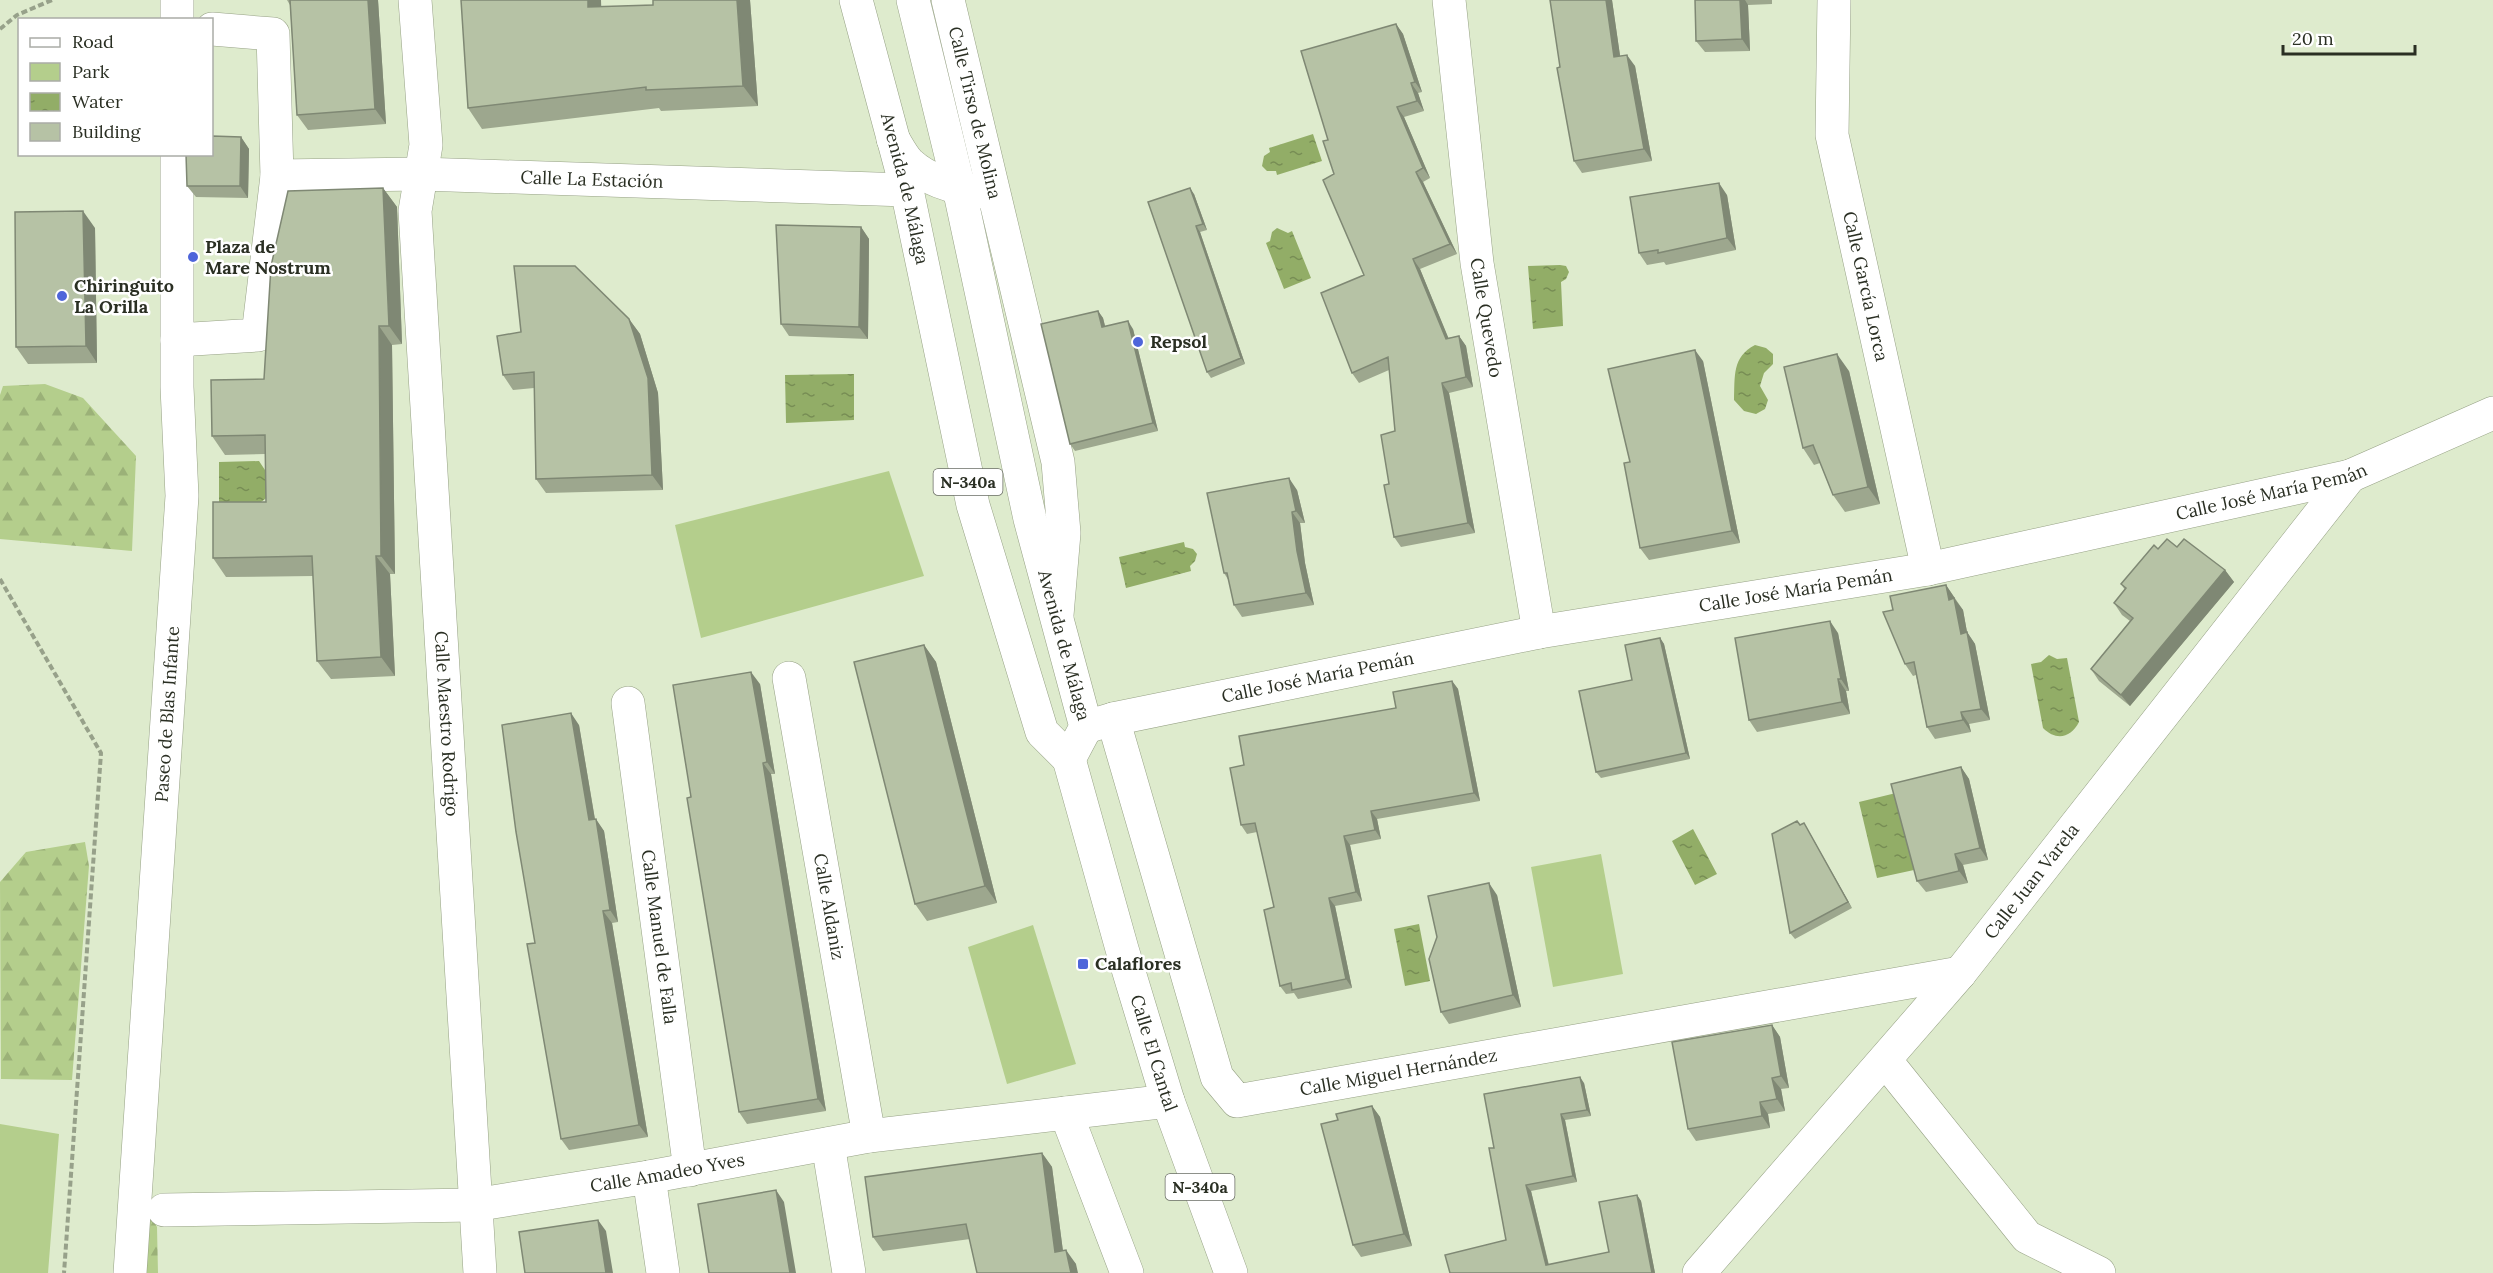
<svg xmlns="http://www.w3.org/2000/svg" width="2493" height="1273" font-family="Lora,serif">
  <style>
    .forest { fill: url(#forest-firs) }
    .green { fill: #b4ce8c }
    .water { fill: url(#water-ripples) }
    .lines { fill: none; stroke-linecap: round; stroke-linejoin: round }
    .minor-casing { stroke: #96a185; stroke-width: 34 }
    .major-casing { stroke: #96a185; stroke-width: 34 }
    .path { stroke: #97a18a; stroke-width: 4; stroke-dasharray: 6 3; stroke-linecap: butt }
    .minor { stroke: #fff; stroke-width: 33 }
    .major { stroke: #fff; stroke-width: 33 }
    .wall { fill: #9da78e }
    .shaded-wall { fill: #7f8874 }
    .building { fill: #b6c2a5; stroke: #7f8874; stroke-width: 1.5 }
    .poi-dot { fill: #4e65da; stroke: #fff; stroke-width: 2 }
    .labels { text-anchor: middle; stroke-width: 5; stroke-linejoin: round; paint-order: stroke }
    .shield { fill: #fff; stroke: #6a6d65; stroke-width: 1.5 }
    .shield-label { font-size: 16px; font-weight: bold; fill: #2a2f23 }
    .street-label { font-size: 18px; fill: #2a2f23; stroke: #fff }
    .poi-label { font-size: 18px; font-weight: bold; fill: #2a2f23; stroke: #fff; text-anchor: start }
  </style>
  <defs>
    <pattern id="forest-firs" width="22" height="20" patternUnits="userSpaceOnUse" patternTransform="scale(1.5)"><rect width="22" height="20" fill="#b4ce8c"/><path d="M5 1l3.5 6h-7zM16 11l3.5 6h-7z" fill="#9bb178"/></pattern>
    <pattern id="water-ripples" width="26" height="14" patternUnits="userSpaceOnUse" patternTransform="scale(1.5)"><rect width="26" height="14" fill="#92ad67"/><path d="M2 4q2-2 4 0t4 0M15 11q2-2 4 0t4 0" fill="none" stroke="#778d54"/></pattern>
  </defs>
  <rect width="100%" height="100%" fill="#deebcd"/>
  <path class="forest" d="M 45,384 L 83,398 L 136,456 L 132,551 L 0,539 L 0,395 L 3,386 Z
    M 85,842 L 89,866 L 72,1080 L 1,1079 L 0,882 L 26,852 Z
    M 146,1208 L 157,1227 L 158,1273 L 142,1273 Z"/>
  <path class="green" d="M 889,471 L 924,576 L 701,638 L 675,525 Z
    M 1601,854 L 1623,974 L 1553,987 L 1531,867 Z
    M 1033,925 L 1076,1064 L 1007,1084 L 968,947 Z
    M 0,1124 L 59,1134 L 48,1273 L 0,1273 Z"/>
  <path class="water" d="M 1313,134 L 1322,161 L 1277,175 L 1276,171 L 1267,171 L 1262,166 L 1264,156 L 1270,152 L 1269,148 Z
    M 1277,228 L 1288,233 L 1292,231 L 1311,278 L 1284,289 L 1266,243 L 1270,241 L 1272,232 Z
    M 1560,265 L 1566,266 L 1569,272 L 1566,279 L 1561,282 L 1563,326 L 1533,329 L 1528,266 Z
    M 1755,345 L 1766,348 L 1773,354 L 1773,364 L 1764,373 L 1760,386 L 1768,400 L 1765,409 L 1756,414 L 1744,411 L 1734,400 C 1735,376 1732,357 1755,345 Z
    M 854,374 L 854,420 L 786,423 L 785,375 Z
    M 259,461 L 269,476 L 269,496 L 257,505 L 219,506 L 219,462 Z
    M 1184,542 L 1185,547 L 1193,549 L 1197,554 L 1195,561 L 1190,566 L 1191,571 L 1126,588 L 1119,557 Z
    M 2049,655 L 2057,659 L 2067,658 L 2079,722 C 2071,738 2056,741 2043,728 L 2031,664 L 2041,662 Z
    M 1896,793 L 1914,870 L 1877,878 L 1859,802 Z
    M 1693,829 L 1717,874 L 1695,885 L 1672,841 Z
    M 1419,924 L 1430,981 L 1405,986 L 1394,929 Z"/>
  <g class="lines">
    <defs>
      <g id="minor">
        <path d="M 177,0 L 177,20"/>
        <path id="s1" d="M 415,0 L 426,145 L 415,211 L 480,1273"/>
        <path id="s2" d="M 948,0 L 1058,462 L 1064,533 L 1057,615"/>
        <path id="s3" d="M 1449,0 L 1477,263 L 1539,632"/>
        <path id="s4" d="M 1834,0 L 1832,135 L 1928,569"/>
        <path d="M 893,139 C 898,147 903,157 909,163 C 928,181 959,189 984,192"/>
        <path id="s5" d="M 277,176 L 421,174 L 907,190"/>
        <path d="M 177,340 L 258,335 L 277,176 L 273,34 L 212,29"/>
        <path id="s6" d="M 789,678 L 869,1136"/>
        <path id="s7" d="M 628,703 L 690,1170"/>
        <path id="s8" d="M 1113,719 L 1217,1077 L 1237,1101 L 1960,973"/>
        <path id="s9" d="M 1086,727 L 1113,719 L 1539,632 L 1928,569 L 2350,476 L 2493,413"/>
        <path d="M 1885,1060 L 2027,1237 L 2099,1273"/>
        <path d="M 1066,1113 L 1127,1273"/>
        <path d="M 828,1144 L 849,1273"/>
        <path d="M 649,1177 L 663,1273"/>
        <path id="s10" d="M 164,1210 L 474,1205 L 649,1177 L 869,1136 L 1168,1101"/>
        <path id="s11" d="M 130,1273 L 182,496 L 177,387 L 177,154"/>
        <path id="s12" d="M 1699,1273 L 1960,973 L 2350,476"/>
      </g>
      <g id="major">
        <path id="s13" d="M 856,0 L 907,190 L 973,505 L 1042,732 L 1069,759"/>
        <path id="s14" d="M 913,0 L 959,188 L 1030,519 L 1086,727 L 1069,759"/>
        <path id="s15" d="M 1069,759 L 1122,949 L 1168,1101 L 1231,1273"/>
      </g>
    </defs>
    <use href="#minor" class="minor-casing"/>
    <use href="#major" class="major-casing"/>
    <path class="path" d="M 0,29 L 17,15 L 52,0
      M 0,579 L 101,753 L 64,1273"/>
    <use href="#minor" class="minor"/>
    <use href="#major" class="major"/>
  </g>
  <path class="wall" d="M 287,0 L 378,0 L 386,124 L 308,130 L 297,115 L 290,5 Z
    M 750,0 L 758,106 L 661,111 L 659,108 L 482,129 L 468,108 L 601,7 Z
    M 1612,0 L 1620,56 L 1635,66 L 1652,161 L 1582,173 L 1574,161 L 1560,67 Z
    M 1695,0 L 1772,0 L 1772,4 L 1748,5 L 1750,51 L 1705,52 L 1696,41 Z
    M 1396,24 L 1403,34 L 1422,92 L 1418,93 L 1424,111 L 1404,117 L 1430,178 L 1423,182 L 1457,254 L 1420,269 L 1448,338 L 1459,336 L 1466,346 L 1473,387 L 1449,393 L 1475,533 L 1401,547 L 1394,537 L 1389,484 L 1395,431 L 1389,370 L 1359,383 L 1352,373 L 1364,275 L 1334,174 L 1328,140 Z
    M 241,137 L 249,149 L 248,198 L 196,197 L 187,186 Z
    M 383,188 L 397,207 L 402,344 L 392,345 L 395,574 L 390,574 L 395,676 L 331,679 L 317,661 L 313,576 L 226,577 L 213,558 L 266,502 L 265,454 L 225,455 L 212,436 L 264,379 Z
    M 1194,194 L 1207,230 L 1200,232 L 1245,364 L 1211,378 L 1207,372 L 1148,202 Z
    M 1727,195 L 1736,250 L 1666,265 L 1664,262 L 1647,265 L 1639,253 Z
    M 861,227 L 869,239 L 868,339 L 789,336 L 781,324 Z
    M 95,228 L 97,363 L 28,364 L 16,347 Z
    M 1098,311 L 1103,318 L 1105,326 L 1133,329 L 1158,431 L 1075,451 L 1070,444 Z
    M 629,319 L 640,334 L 658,393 L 663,490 L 546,493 L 536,479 L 534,388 L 513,390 L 503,375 Z
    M 1703,361 L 1740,543 L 1649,560 L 1640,548 L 1630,462 Z
    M 1849,371 L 1880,504 L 1845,512 L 1833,495 L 1820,463 L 1814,465 L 1803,448 Z
    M 1297,490 L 1305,523 L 1300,523 L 1305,563 L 1314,605 L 1242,617 L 1234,605 L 1229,581 L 1224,573 Z
    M 2177,547 L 2225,570 L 2234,582 L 2130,706 L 2099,681 L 2091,669 L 2130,621 L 2122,615 L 2114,603 L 2125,590 L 2121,584 L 2158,549 Z
    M 1946,585 L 1963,610 L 1967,632 L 1975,644 L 1990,720 L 1969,724 L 1971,732 L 1935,739 L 1927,727 L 1916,675 L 1913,676 L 1905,664 L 1893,610 Z
    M 1838,633 L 1849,691 L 1846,691 L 1850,714 L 1757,732 L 1749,720 Z
    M 1660,638 L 1664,644 L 1690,759 L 1601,778 L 1596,772 L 1632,680 Z
    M 924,645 L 936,662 L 997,903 L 927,921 L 915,904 Z
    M 1452,681 L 1458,689 L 1480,801 L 1377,819 L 1381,839 L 1350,845 L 1362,901 L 1335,906 L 1352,988 L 1298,999 L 1294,993 L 1286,994 L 1280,986 L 1274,907 L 1257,832 L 1247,834 L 1241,825 L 1244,765 L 1396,708 Z
    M 760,684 L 775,774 L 771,774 L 826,1111 L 747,1124 L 739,1112 L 691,797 Z
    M 579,725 L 595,819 L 604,831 L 618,922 L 612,923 L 648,1137 L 569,1150 L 561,1139 L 535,943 Z
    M 1961,767 L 1969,779 L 1988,860 L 1963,865 L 1968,883 L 1926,892 L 1917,881 Z
    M 1800,825 L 1808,830 L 1852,908 L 1795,939 L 1790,933 Z
    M 1497,895 L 1521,1007 L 1449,1024 L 1441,1012 Z
    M 1772,1025 L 1780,1037 L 1789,1088 L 1781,1089 L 1785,1111 L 1768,1114 L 1770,1128 L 1696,1141 L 1688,1129 Z
    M 1584,1083 L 1591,1116 L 1565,1120 L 1577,1182 L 1531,1191 L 1549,1265 L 1609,1252 L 1637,1195 L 1641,1201 L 1655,1273 L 1450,1273 L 1506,1240 L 1494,1148 Z
    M 1372,1106 L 1380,1117 L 1412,1246 L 1361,1257 L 1353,1245 L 1338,1120 Z
    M 1042,1153 L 1052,1167 L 1063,1251 L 1076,1264 L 970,1239 L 883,1251 L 873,1237 Z"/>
  <path class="shaded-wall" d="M 368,0 L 378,0 L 386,124 L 375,109 Z
    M 588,0 L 601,0 L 602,28 L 588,7 Z
    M 737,0 L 750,0 L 758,106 L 743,86 Z
    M 1606,0 L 1612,0 L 1622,69 L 1614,57 Z
    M 1740,0 L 1745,0 L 1748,5 L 1750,51 L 1742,39 Z
    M 1396,24 L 1403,34 L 1422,92 L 1415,82 Z
    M 1627,55 L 1635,66 L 1652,161 L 1644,149 Z
    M 1411,83 L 1418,93 L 1424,111 L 1417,101 Z
    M 1397,107 L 1404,117 L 1430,178 L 1423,168 Z
    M 241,137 L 249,149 L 248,198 L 240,186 Z
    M 1416,172 L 1423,182 L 1457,254 L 1450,244 Z
    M 1719,183 L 1727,195 L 1736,250 L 1727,238 Z
    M 383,188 L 397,207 L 402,344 L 389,326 Z
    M 1190,188 L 1194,194 L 1207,230 L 1203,224 Z
    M 83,211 L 95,228 L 97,363 L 86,346 Z
    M 1196,226 L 1200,232 L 1245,364 L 1241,358 Z
    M 861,227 L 869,239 L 868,339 L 859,327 Z
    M 1413,259 L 1420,269 L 1453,349 L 1446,339 Z
    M 1098,311 L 1103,318 L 1107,334 L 1102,327 Z
    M 629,319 L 640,334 L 658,393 L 663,490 L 652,475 Z
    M 1128,321 L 1133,329 L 1158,431 L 1153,423 Z
    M 379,326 L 392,345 L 395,574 L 381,556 Z
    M 1459,336 L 1466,346 L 1473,387 L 1466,377 Z
    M 1695,350 L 1703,361 L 1740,543 L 1732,531 Z
    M 1837,354 L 1849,371 L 1880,504 L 1868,487 Z
    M 1442,383 L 1449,393 L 1475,533 L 1468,523 Z
    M 1289,478 L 1297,490 L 1305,523 L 1296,511 Z
    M 1292,512 L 1300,523 L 1305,563 L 1314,605 L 1306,593 L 1297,551 Z
    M 376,556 L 390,574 L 395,676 L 381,657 Z
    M 2225,570 L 2234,582 L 2130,706 L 2121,695 Z
    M 1946,585 L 1954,597 L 1957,610 L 1954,598 L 1963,610 L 1967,632 L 1975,644 L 1990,720 L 1981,709 L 1961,634 L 1949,600 Z
    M 1830,621 L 1838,633 L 1849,691 L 1841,679 Z
    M 1660,638 L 1664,644 L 1690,759 L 1686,753 Z
    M 924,645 L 936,662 L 997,903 L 985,886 Z
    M 751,672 L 760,684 L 775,774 L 767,762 Z
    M 1838,679 L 1846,691 L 1850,714 L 1842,702 Z
    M 1452,681 L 1458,689 L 1480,801 L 1474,793 Z
    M 1961,712 L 1969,724 L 1971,732 L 1963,720 Z
    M 571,713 L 579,725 L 597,832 L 589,820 Z
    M 763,763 L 771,774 L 826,1111 L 818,1099 Z
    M 1961,767 L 1969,779 L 1988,860 L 1980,848 Z
    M 1371,811 L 1377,819 L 1381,839 L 1375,830 Z
    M 596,819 L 604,831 L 618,922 L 610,910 Z
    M 1804,823 L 1808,830 L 1852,908 L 1848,902 Z
    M 1344,836 L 1350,845 L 1362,901 L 1356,892 Z
    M 1955,854 L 1963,865 L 1968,883 L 1959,871 Z
    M 1489,883 L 1497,895 L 1521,1007 L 1513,995 Z
    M 1329,898 L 1335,906 L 1352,988 L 1346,979 Z
    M 603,911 L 612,923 L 648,1137 L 639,1125 Z
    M 1772,1025 L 1780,1037 L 1789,1088 L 1781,1076 Z
    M 1580,1077 L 1584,1083 L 1591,1116 L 1587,1110 Z
    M 1772,1078 L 1781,1089 L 1785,1111 L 1777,1099 Z
    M 1760,1102 L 1768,1114 L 1770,1128 L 1762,1116 Z
    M 1372,1106 L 1380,1117 L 1412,1246 L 1404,1234 Z
    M 1561,1114 L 1565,1120 L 1577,1182 L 1573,1176 Z
    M 1042,1153 L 1052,1167 L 1065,1267 L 1055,1252 Z
    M 1526,1185 L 1531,1191 L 1550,1271 L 1546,1265 Z
    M 776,1190 L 784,1202 L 796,1273 L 790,1273 Z
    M 1637,1195 L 1641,1201 L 1655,1273 L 1652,1273 Z
    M 598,1220 L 606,1231 L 613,1273 L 606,1273 Z
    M 1066,1250 L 1076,1264 L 1078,1273 L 1071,1273 Z"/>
  <path class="building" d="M 290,0 L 368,0 L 375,109 L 297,115 Z
    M 461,0 L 588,0 L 588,7 L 653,5 L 653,0 L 737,0 L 743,86 L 646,90 L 646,87 L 468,108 Z
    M 1550,0 L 1606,0 L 1614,57 L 1627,55 L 1644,149 L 1574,161 L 1557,68 L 1560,67 Z
    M 1695,0 L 1740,0 L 1742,39 L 1696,41 Z
    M 1396,24 L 1415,82 L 1411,83 L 1417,101 L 1397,107 L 1423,168 L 1416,172 L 1450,244 L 1413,259 L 1446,339 L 1459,336 L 1466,377 L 1442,383 L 1468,523 L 1394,537 L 1384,485 L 1389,484 L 1381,435 L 1395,431 L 1388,357 L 1352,373 L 1321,293 L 1364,275 L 1323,180 L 1334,174 L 1323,141 L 1328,140 L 1301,51 Z
    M 212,136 L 241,137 L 240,186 L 187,186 L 186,154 L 212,154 Z
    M 1719,183 L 1727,238 L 1658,253 L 1658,250 L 1639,253 L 1630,197 Z
    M 383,188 L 389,326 L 379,326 L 381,556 L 376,556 L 381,657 L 317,661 L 312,556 L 213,558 L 213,502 L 266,502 L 265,435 L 212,436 L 211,380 L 264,379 L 271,266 L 288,191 Z
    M 1190,188 L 1203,224 L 1196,226 L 1241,358 L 1207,372 L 1148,202 Z
    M 83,211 L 86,346 L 16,347 L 15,212 Z
    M 776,225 L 861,227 L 859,327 L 781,324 Z
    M 514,266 L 575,266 L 629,319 L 648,378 L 652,475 L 536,479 L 534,372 L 503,375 L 497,336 L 521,332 Z
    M 1098,311 L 1102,327 L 1128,321 L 1153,423 L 1070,444 L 1041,324 Z
    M 1695,350 L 1732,531 L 1640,548 L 1624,463 L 1630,462 L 1608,369 Z
    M 1837,354 L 1868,487 L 1833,495 L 1813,445 L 1803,448 L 1784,367 Z
    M 1289,478 L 1296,511 L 1292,512 L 1297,551 L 1306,593 L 1234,605 L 1227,573 L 1224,573 L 1207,493 Z
    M 2167,539 L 2177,547 L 2184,539 L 2225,570 L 2121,695 L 2091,669 L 2133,618 L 2114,603 L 2126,588 L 2121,584 L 2154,545 L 2158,549 Z
    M 1946,585 L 1949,600 L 1954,598 L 1961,634 L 1967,632 L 1981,709 L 1961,712 L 1963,720 L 1927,727 L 1914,662 L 1905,664 L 1883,612 L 1893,610 L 1890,596 Z
    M 1830,621 L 1841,679 L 1838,679 L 1842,702 L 1749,720 L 1735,638 Z
    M 1660,638 L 1686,753 L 1596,772 L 1579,691 L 1632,680 L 1625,645 Z
    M 924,645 L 985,886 L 915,904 L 854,662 Z
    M 751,672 L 767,762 L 763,763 L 818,1099 L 739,1112 L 687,798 L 691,797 L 673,685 Z
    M 1452,681 L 1474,793 L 1371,811 L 1375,830 L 1344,836 L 1356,892 L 1329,898 L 1346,979 L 1292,990 L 1291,983 L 1280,986 L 1264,910 L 1274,907 L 1255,823 L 1241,825 L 1230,768 L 1244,765 L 1239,736 L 1396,708 L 1393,692 Z
    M 571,713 L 589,820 L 596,819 L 610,910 L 603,911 L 639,1125 L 561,1139 L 527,944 L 535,943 L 516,832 L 502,725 Z
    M 1961,767 L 1980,848 L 1955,854 L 1959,871 L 1917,881 L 1891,784 Z
    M 1797,821 L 1800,825 L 1804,823 L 1848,902 L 1790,933 L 1772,834 Z
    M 1489,883 L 1513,995 L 1441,1012 L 1429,959 L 1437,937 L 1428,896 Z
    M 1772,1025 L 1781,1076 L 1772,1078 L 1777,1099 L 1760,1102 L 1762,1116 L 1688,1129 L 1672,1042 Z
    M 1580,1077 L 1587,1110 L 1561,1114 L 1573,1176 L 1526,1185 L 1546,1265 L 1609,1252 L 1599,1202 L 1637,1195 L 1652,1273 L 1450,1273 L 1445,1255 L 1506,1240 L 1489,1148 L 1494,1148 L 1484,1094 Z
    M 1372,1106 L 1404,1234 L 1353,1245 L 1321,1124 L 1338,1120 L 1336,1114 Z
    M 1042,1153 L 1055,1252 L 1066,1250 L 1071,1273 L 977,1273 L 966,1224 L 873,1237 L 865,1177 Z
    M 776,1190 L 790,1273 L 709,1273 L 698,1204 Z
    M 598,1220 L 606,1273 L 525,1273 L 519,1232 Z"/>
  <g class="poi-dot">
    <circle cx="193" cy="257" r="6"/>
    <circle cx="62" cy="296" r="6"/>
    <circle cx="1138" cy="342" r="6"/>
    <rect x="1077" y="958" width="12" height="12" rx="3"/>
  </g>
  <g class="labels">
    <g class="shield">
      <rect x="933.5" y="469" width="69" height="26" rx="4.5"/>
      <rect x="1165.5" y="1174" width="69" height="26" rx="4.5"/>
    </g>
    <g class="shield-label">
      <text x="968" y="488">N-340a</text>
      <text x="1200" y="1193">N-340a</text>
    </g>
    <g class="street-label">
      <text dy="6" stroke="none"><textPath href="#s2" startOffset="116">Calle Tirso de Molina</textPath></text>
      <text dy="6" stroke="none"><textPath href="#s5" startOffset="315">Calle La Estación</textPath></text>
      <text dy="6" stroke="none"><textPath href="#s13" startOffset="195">Avenida de Málaga</textPath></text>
      <text dy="6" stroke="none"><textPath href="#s4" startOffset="290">Calle García Lorca</textPath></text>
      <text dy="6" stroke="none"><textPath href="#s3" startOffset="320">Calle Quevedo</textPath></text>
      <text dy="6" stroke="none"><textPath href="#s9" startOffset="1209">Calle José María Pemán</textPath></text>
      <text dy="6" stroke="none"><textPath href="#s9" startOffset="723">Calle José María Pemán</textPath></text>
      <text dy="6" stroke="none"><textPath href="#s14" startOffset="663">Avenida de Málaga</textPath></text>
      <text dy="6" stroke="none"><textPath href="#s9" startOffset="237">Calle José María Pemán</textPath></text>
      <text dy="6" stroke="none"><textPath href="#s11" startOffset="560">Paseo de Blas Infante</textPath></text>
      <text dy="6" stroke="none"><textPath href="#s1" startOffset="726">Calle Maestro Rodrigo</textPath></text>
      <text dy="6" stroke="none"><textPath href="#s12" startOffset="514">Calle Juan Varela</textPath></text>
      <text dy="6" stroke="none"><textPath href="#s6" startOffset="232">Calle Aldaniz</textPath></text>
      <text dy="6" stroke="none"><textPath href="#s7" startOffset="236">Calle Manuel de Falla</textPath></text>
      <text dy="6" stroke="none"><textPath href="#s15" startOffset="306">Calle El Cantal</textPath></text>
      <text dy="6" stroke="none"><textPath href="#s8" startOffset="568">Calle Miguel Hernández</textPath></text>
      <text dy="6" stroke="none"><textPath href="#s10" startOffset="506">Calle Amadeo Yves</textPath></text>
    </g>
    <g class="poi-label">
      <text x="205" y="253">Plaza de<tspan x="205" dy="21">Mare Nostrum</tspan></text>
      <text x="74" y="292">Chiringuito<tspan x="74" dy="21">La Orilla</tspan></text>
      <text x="1150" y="348">Repsol</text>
      <text x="1095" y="970">Calaflores</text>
    </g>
  </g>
  <rect x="18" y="18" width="195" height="138" fill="#ffffff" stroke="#aaaca7" stroke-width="1.5"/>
  <rect x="30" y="38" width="30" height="9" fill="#ffffff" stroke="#aaaca7" stroke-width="1.5"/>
  <text x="72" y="48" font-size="18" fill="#2a2f23">Road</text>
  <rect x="30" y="63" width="30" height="18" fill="#b4ce8c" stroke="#aaaca7" stroke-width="1.5"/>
  <text x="72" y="78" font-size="18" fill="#2a2f23">Park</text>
  <rect x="30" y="93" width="30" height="18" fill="url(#water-ripples)" stroke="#aaaca7" stroke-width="1.5"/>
  <text x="72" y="108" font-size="18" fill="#2a2f23">Water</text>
  <rect x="30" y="123" width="30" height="18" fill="#b6c2a5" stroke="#aaaca7" stroke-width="1.5"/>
  <text x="72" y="138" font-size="18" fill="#2a2f23">Building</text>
  <path d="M2283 45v9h132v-9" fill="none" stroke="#2a2f23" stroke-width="3"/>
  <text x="2292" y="45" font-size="18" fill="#2a2f23" stroke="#ffffff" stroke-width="4.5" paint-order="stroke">20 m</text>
</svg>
